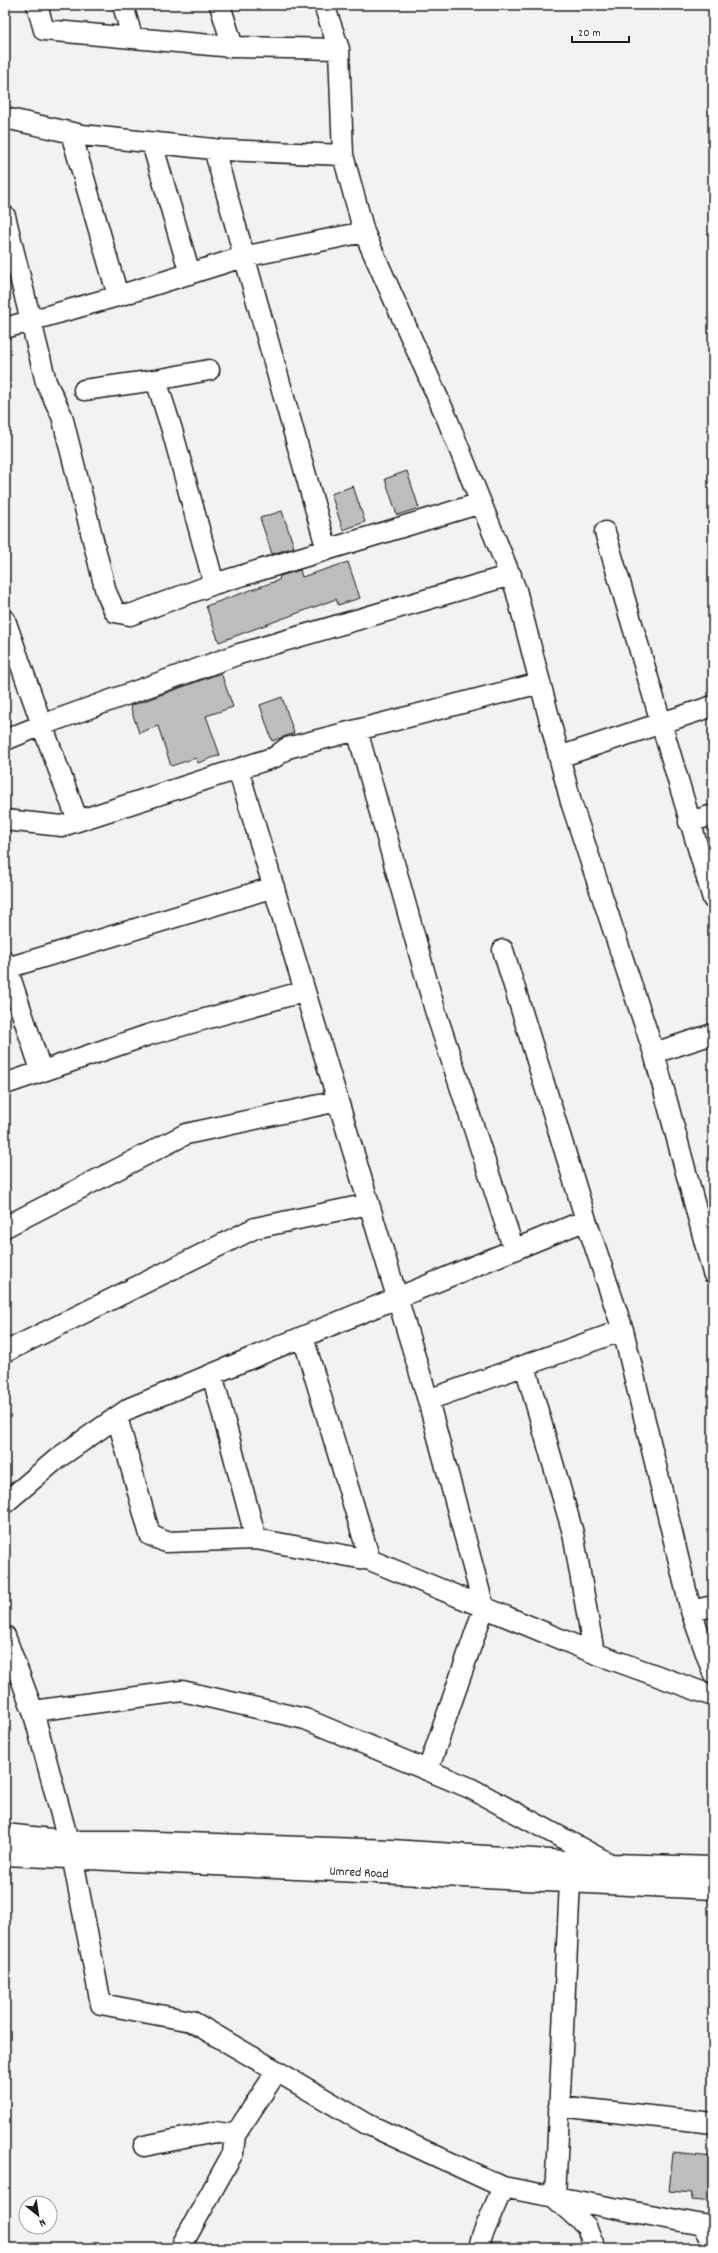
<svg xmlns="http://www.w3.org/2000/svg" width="718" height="2253" font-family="Dekko,sans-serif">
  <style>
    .building { fill: #bdbdbd; stroke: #1c1c1c }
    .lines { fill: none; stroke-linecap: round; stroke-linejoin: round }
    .street-casing { stroke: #1c1c1c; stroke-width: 23 }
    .highway-casing { stroke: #1c1c1c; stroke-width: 25 }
    .street { stroke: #fff; stroke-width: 20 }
    .highway { stroke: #fff; stroke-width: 22 }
    .labels { text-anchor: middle; stroke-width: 3.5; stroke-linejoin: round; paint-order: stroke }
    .street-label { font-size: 13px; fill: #1c1c1c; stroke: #fff }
  </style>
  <rect width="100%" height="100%" fill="#f2f2f2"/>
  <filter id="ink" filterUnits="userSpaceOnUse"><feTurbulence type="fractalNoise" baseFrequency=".025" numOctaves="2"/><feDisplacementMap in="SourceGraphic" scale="8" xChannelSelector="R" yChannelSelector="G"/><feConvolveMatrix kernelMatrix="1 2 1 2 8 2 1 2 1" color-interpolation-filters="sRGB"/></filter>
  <g filter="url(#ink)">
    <path class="building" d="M 407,471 L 419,508 L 397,515 L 385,479 Z
      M 353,486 L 365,522 L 343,530 L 331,494 Z
      M 282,511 L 294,547 L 272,554 L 260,518 Z
      M 348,562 L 360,598 L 338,605 L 336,599 L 219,642 L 206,606 L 279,580 L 280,576 L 300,570 L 302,577 Z
      M 221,673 L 233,707 L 206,716 L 220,755 L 198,763 L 196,758 L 171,766 L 158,726 L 139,733 L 130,706 Z
      M 282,697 L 294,733 L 272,741 L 260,705 Z
      M 673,2153 L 713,2157 L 713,2202 L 691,2200 L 692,2193 L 669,2191 Z"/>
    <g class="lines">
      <defs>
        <path id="street" d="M 37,5 L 44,30 L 233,47 L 339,49 L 324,5
          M 123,5 L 132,37
          M 220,5 L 233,47
          M 339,49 L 343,155 L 364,232 L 446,416 L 516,590 L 571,802 L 654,1053
          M 5,118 L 82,135 L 222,150 L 343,155
          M 71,133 L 118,296
          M 152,143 L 190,274
          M 214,149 L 327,550
          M 5,216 L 46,382 L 62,416 L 106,592 L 115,612 L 130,615 L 214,584 L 481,503
          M 5,328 L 118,296 L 243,257 L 364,232
          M 156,380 L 209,370
          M 84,390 L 156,380 L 172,430 L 214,584
          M 605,532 L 713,899
          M 5,620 L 42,725 L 239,654 L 511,575
          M 357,730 L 435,1010 L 514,1250
          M 5,740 L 42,725 L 78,821
          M 559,757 L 713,706
          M 238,769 L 428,1400
          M 5,820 L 62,826 L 275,757 L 287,748 L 540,683
          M 689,822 L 713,815
          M 5,962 L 7,968 L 274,887
          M 7,968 L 41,1070
          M 713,1034 L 654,1053 L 713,1273
          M 5,1084 L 148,1035 L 305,991
          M 586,1220 L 623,1330
          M 5,1227 L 186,1134 L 338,1101
          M 303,1337 L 370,1560
          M 5,1352 L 255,1228 L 369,1204
          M 525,1366 L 573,1533 L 594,1653
          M 117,1417 L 150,1535 L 166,1542 L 256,1539 L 212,1374
          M 5,1503 L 58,1458 L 130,1408 L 586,1220 L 503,950
          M 256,1539 L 370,1560 L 594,1653 L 713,1696
          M 691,1611 L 713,1606
          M 5,1636 L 33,1711 L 72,1855 L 101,2004 L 191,2021 L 367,2124 L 503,2187
          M 33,1711 L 182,1691 L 305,1719 L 470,1788 L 612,1865
          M 428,1770 L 484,1608 L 428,1400 L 623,1330 L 691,1611 L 713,1673
          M 559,2106 L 713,2123
          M 144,2146 L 215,2132 L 235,2135
          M 555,2198 L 570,1882 L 572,1865
          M 555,2198 L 586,2226 L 595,2248
          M 713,2226 L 703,2225 L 713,2246
          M 183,2243 L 233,2153 L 235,2135 L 277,2071
          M 479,2248 L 482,2236 L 503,2187 L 703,2225"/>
        <path id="highway" d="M 5,1835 L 69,1842 L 126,1842 L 391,1851 L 612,1865 L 713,1868
          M 5,1854 L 713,1888"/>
      </defs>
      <use href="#street" class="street-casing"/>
      <use href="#highway" class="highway-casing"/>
      <use href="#street" class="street"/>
      <use href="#highway" class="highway"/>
    </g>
  </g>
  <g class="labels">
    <g class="street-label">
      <text transform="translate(359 1871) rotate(3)" y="5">Umred Road</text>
    </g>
  </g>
  <rect width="718" height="2253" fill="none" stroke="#fff" stroke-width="20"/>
  <rect x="10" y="10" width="698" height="2233" fill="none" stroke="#1c1c1c" stroke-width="1.5" filter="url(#ink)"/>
  <g transform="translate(38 2215) rotate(150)"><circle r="19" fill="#ffffff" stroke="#a4a4a4"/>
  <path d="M0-3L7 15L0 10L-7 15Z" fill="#1c1c1c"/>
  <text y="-6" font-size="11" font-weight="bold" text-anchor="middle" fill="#1c1c1c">N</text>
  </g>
  <path d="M572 36v6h57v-6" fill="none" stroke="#1c1c1c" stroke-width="2"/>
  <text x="578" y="36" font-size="12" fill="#1c1c1c" stroke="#ffffff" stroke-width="3" paint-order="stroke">20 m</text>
</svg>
